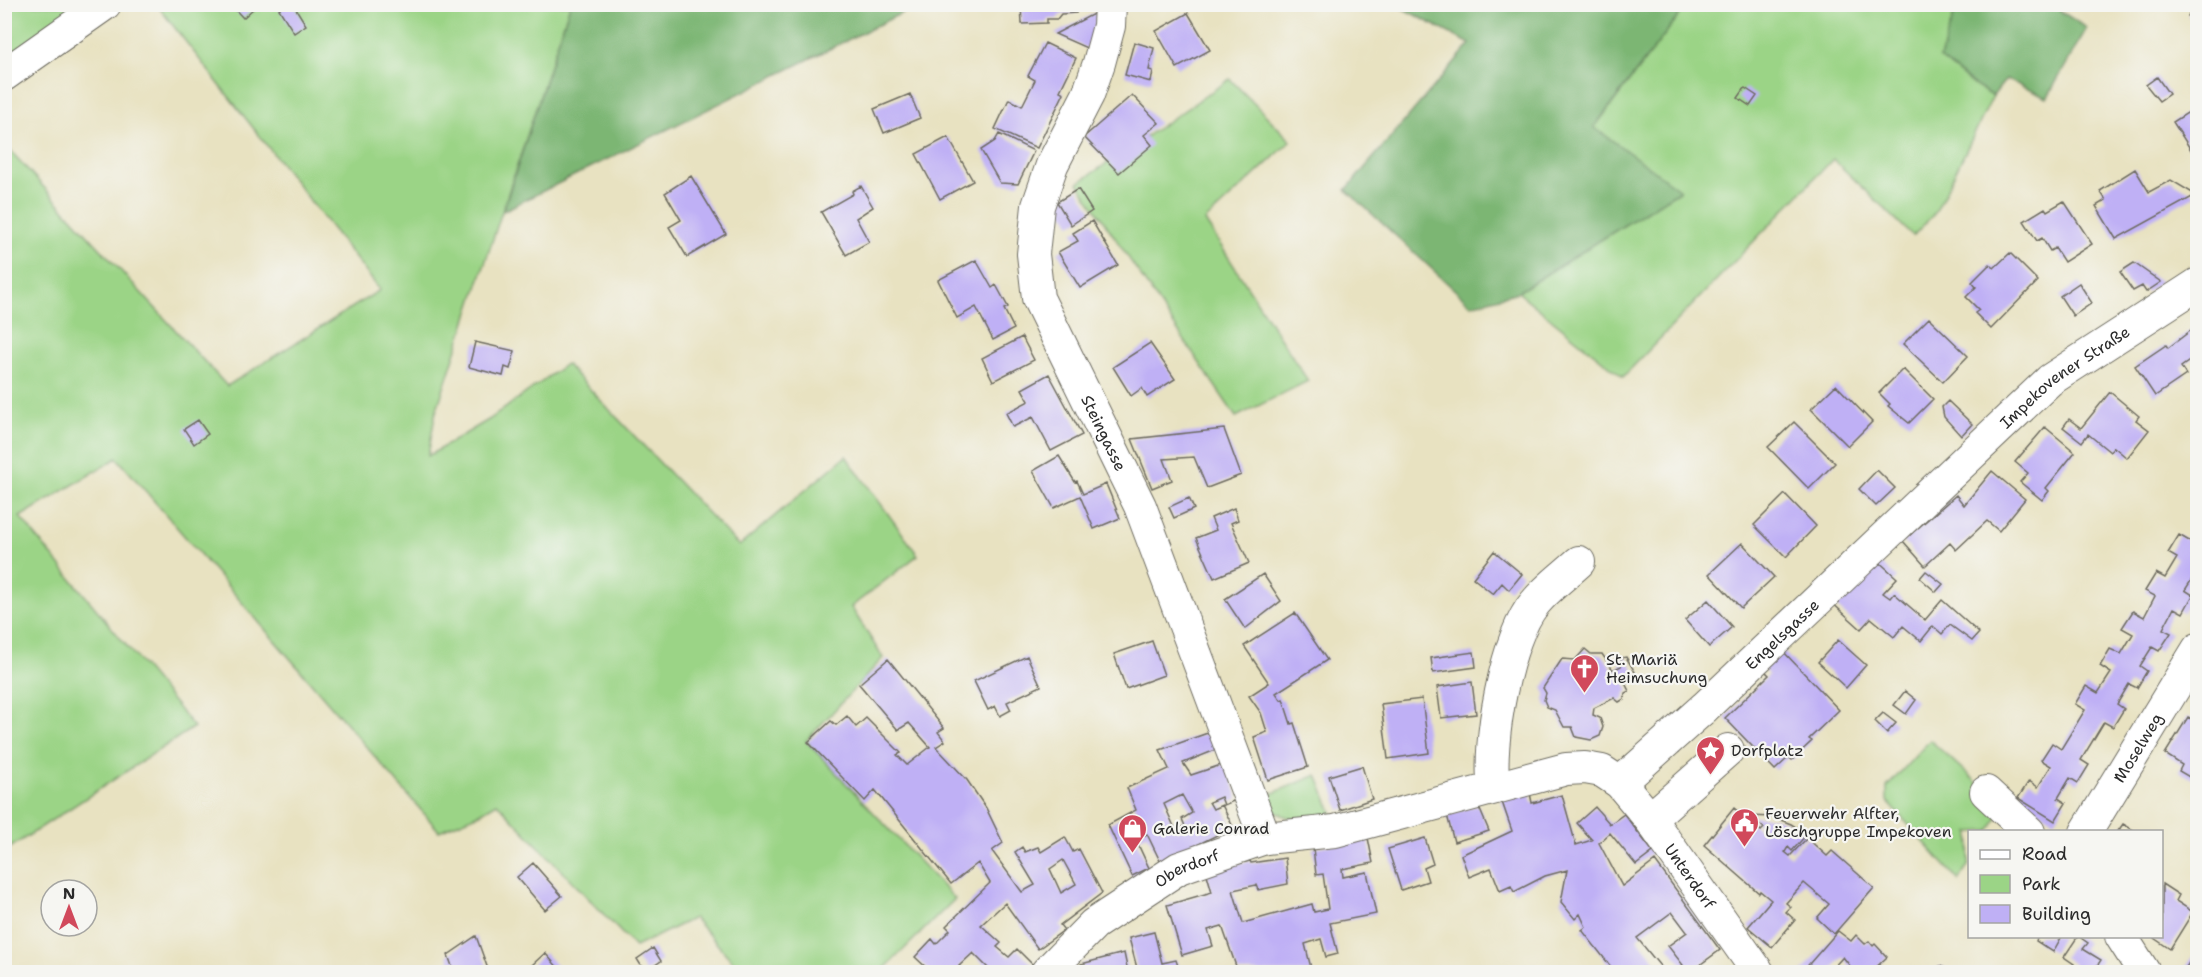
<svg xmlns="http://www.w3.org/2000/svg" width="2202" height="977" font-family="'Shantell Sans',sans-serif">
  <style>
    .green { fill: #9bd486; stroke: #638058; stroke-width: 1.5 }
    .forest { fill: #7cb673; stroke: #54704f; stroke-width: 1.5 }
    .building { fill: #bfb0f5; fill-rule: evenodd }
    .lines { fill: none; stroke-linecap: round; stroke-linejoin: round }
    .minor-casing { stroke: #6d6b60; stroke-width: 34 }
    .minor { stroke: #fff; stroke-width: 32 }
    .labels { text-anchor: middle; stroke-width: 4.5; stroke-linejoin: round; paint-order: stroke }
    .street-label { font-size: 16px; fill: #2b2b2b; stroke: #f6f6f2 }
    .poi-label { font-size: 16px; fill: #2b2b2b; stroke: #f6f6f2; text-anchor: start }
  </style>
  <rect width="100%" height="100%" fill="#f6f6f2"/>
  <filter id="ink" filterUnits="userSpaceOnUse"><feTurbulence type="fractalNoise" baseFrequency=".0167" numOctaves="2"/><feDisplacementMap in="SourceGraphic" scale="12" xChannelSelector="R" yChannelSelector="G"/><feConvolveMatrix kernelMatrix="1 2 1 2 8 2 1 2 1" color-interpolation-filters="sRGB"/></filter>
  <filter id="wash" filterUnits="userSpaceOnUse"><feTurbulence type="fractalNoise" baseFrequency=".008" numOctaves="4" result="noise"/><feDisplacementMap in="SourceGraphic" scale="24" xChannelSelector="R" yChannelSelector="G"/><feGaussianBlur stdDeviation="1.35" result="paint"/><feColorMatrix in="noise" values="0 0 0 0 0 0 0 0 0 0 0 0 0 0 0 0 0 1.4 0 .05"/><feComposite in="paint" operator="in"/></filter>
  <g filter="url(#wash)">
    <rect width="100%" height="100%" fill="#e8e2c1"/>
    <path class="green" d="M 5,5 L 117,5 L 5,87 Z
      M 157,5 L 570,5 L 435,415 L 428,456 L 490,419 L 566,364 L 739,546 L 846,456 L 918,555 L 851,607 L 883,658 L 806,741 L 955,899 L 881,972 L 742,972 L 694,918 L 635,947 L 497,803 L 477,815 L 439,831 L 117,458 L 20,517 L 194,727 L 5,851 L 5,145 L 227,386 L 380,290 Z
      M 1687,5 L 1957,5 L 1940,58 L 1977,87 L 1993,96 L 1935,213 L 1913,236 L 1833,159 L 1623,377 L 1518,292 L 1679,191 L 1594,128 Z
      M 1230,79 L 1291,141 L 1205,221 L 1308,381 L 1236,417 L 1078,183 Z
      M 1930,740 L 1984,789 L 1997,819 L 1989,831 L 1970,832 L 1969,864 L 1959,881 L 1887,801 L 1887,787 Z
      M 1317,775 L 1334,817 C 1304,820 1281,825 1263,797 Z"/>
    <path class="forest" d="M 570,5 L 571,4 L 918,5 L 503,211 Z
      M 1396,5 L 1687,5 L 1594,127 L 1680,190 L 1518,292 L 1471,305 L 1346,190 L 1470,44 Z
      M 1957,5 L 2059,5 L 2060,11 L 2087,28 L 2047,98 L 2006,79 L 1993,96 L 1977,87 L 1940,58 Z"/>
    <g id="blocks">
      <path class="building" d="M 230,4 L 249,4 L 253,9 L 243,18 Z
        M 286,4 L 293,4 L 306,25 L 294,33 L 279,9 Z
        M 1021,4 L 1076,4 L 1076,13 L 1061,14 L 1057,19 L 1047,19 L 1047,23 L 1022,24 Z
        M 2195,4 L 2198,4 L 2198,22 L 2188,16 Z
        M 1097,12 L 1091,50 L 1055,34 Z
        M 1188,13 L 1210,50 L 1177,68 L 1156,31 Z
        M 1134,42 L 1154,48 L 1149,70 L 1153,71 L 1151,82 L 1125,75 Z
        M 1045,43 L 1076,58 L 1060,91 L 1064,93 L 1037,148 L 995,129 L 1009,99 L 1022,106 L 1035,80 L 1028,76 Z
        M 2157,77 L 2169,94 L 2159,101 L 2146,85 Z
        M 1745,88 L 1757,96 L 1750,106 L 1738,98 Z
        M 910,94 L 920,118 L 884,133 L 874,109 Z
        M 1132,95 L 1159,123 L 1144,135 L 1152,145 L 1119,173 L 1084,137 Z
        M 2198,106 L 2198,161 L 2173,122 Z
        M 999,134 L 1034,151 L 1018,184 L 1000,183 L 981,150 L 995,141 Z
        M 948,137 L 973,181 L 940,199 L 916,154 Z
        M 2135,169 L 2149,192 L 2171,180 L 2196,195 L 2116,239 L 2096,206 L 2106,200 L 2100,191 Z
        M 691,176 L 726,234 L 687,257 L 669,227 L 681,220 L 665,193 Z
        M 861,186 L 873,207 L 856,218 L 869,242 L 846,255 L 821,212 L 853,194 L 852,191 Z
        M 1078,189 L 1092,211 L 1071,225 L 1057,202 Z
        M 2064,201 L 2092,244 L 2064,262 L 2055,248 L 2050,251 L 2042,238 L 2037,241 L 2024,221 L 2045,208 L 2047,211 Z
        M 1092,221 L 1118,265 L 1080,288 L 1058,252 L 1078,241 L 1073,233 Z
        M 2010,253 L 2038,281 L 1991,329 L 1975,313 L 1979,310 L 1966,297 L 1976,287 L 1972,282 L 1990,264 L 1994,268 Z
        M 976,260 L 992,288 L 996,285 L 1008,307 L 1004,309 L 1014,329 L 993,340 L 976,307 L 957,318 L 938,280 Z
        M 2134,263 L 2161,282 L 2146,292 L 2142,286 L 2133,291 L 2120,272 Z
        M 2079,283 L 2092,303 L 2073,316 L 2060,296 Z
        M 1929,318 L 1968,356 L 1943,382 L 1903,344 Z
        M 2198,325 L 2198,361 L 2195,357 L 2181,367 L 2186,375 L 2155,396 L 2135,366 L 2166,345 L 2168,348 Z
        M 1022,337 L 1034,360 L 993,381 L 982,358 Z
        M 475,342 L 515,351 L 510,369 L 505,367 L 503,376 L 469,367 Z
        M 1150,343 L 1175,379 L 1147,397 L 1142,388 L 1131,396 L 1113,367 Z
        M 1903,369 L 1933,399 L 1909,423 L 1888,406 L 1890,404 L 1879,393 Z
        M 1049,374 L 1082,435 L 1051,451 L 1033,417 L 1013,427 L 1006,413 L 1029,401 L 1022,389 Z
        M 1836,385 L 1872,422 L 1848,446 L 1811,409 Z
        M 2110,392 L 2139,416 L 2136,420 L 2149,430 L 2127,458 L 2114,447 L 2110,452 L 2088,434 L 2082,442 L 2063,427 L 2069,419 L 2081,428 Z
        M 1948,401 L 1972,424 L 1961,436 L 1944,417 L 1942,407 Z
        M 198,420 L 208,434 L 194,444 L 184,429 Z
        M 1794,422 L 1835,463 L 1809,489 L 1768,447 Z
        M 2045,427 L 2075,452 L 2046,488 L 2049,491 L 2042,500 L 2020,482 L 2028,473 L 2015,462 Z
        M 1224,429 L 1241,475 L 1207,488 L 1194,457 L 1164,459 L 1172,480 L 1152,488 L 1132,439 Z
        M 1059,456 L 1075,482 L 1077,481 L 1083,494 L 1106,484 L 1120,518 L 1094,529 L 1080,496 L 1054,508 L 1033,471 Z
        M 1877,470 L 1895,488 L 1876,506 L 1859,489 Z
        M 1992,471 L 2025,499 L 1999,531 L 1987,521 L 1956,550 L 1950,543 L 1925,566 L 1903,541 L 1956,495 L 1964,505 Z
        M 1785,494 L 1816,526 L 1786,557 L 1754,525 Z
        M 1189,498 L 1194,509 L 1174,518 L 1169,507 Z
        M 1234,508 L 1238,520 L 1231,523 L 1249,563 L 1214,578 L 1196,538 L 1216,530 L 1211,518 Z
        M 2179,535 L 2198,546 L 2198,570 L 2185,590 L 2193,595 L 2183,613 L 2174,608 L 2163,629 L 2171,633 L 2159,651 L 2152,647 L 2140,666 L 2147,671 L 2137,688 L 2129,684 L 2117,704 L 2124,709 L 2113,727 L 2104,722 L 2081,760 L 2089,765 L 2078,783 L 2070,778 L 2058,798 L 2066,803 L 2055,821 L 2018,798 L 2029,781 L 2038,787 L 2051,766 L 2041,760 L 2052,743 L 2061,749 L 2085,710 L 2075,704 L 2086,686 L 2098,693 L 2111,673 L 2100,666 L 2110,649 L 2121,654 L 2133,634 L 2122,628 L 2133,611 L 2144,617 L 2155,596 L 2145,591 L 2156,573 L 2165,578 L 2177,558 L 2168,553 Z
        M 1742,543 L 1774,577 L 1741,608 L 1709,574 Z
        M 1494,551 L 1522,574 L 1509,590 L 1502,583 L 1493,594 L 1473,578 Z
        M 1876,559 L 1897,578 L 1883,593 L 1890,598 L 1894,593 L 1925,620 L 1942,600 L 1979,633 L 1972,641 L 1950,625 L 1942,634 L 1933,626 L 1921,641 L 1903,626 L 1894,637 L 1871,618 L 1861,629 L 1830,601 Z
        M 1926,571 L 1943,584 L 1936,592 L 1920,578 Z
        M 1263,574 L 1281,601 L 1245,629 L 1225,599 Z
        M 1708,600 L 1732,627 L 1709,647 L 1685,620 Z
        M 1295,613 L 1327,660 L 1276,693 L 1281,700 L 1283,699 L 1291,724 L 1294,723 L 1308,767 L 1268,780 L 1254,737 L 1267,732 L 1261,713 L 1249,696 L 1269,683 L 1244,646 Z
        M 1838,640 L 1866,665 L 1846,688 L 1818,662 Z
        M 1152,641 L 1164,675 L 1126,689 L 1114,654 Z
        M 1585,649 L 1591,654 L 1602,654 L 1613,670 L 1621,666 L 1621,658 L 1626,657 L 1638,677 L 1625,683 L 1629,691 L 1625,693 L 1624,699 L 1619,702 L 1614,698 L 1594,708 L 1593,715 L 1600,718 L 1603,727 L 1600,736 L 1591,740 L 1576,737 L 1572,727 L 1564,727 L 1555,710 L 1547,707 L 1544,700 L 1546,693 L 1543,688 L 1562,659 L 1575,660 Z
        M 1781,649 L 1839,710 L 1809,739 L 1812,741 L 1792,760 L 1789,757 L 1775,770 L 1725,718 L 1769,675 L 1762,668 Z
        M 1474,652 L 1476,667 L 1433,673 L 1431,658 Z
        M 1027,656 L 1041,686 L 1007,702 L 1011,710 L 1000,716 L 995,706 L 988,710 L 974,681 Z
        M 888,659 L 944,728 L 938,732 L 945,741 L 936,747 L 967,780 L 986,808 L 1003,843 L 992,851 L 1022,892 L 1035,885 L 1015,852 L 1022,847 L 1025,852 L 1038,847 L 1041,852 L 1065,837 L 1073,852 L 1079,849 L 1102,893 L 1060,925 L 1064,930 L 1038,949 L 1005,903 L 981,925 L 1001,943 L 997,947 L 1009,957 L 1017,949 L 1033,965 L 1025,972 L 988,972 L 990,970 L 973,953 L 959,966 L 966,972 L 931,972 L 915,957 L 932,939 L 936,944 L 950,930 L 946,926 L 990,883 L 978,863 L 951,884 L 875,790 L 865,801 L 808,742 L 831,721 L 836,725 L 847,716 L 856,727 L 866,718 L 901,753 L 897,755 L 907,765 L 930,747 L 909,723 L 898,730 L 859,684 ZM 1063,860 L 1076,884 L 1061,893 L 1050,869 Z
        M 1472,682 L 1476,714 L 1441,718 L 1437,687 Z
        M 1905,691 L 1916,700 L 1906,714 L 1894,705 Z
        M 1422,699 L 1429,753 L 1388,759 L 1381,704 Z
        M 1883,713 L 1896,723 L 1887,733 L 1875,721 Z
        M 2188,717 L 2198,723 L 2196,781 L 2179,771 L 2182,765 L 2165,754 Z
        M 1216,730 L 1223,747 L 1183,763 L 1191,775 L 1227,763 L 1238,799 L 1224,805 L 1221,797 L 1209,802 L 1213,809 L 1222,805 L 1233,827 L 1161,863 L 1147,834 L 1136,840 L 1149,868 L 1132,876 L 1108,825 L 1136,810 L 1127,788 L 1169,769 L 1160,750 ZM 1182,795 L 1192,813 L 1182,819 L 1185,826 L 1176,831 L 1164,804 Z
        M 1362,766 L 1372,799 L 1340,810 L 1329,776 Z
        M 1530,793 L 1532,803 L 1562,795 L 1576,845 L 1592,840 L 1577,823 L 1595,807 L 1610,824 L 1624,814 L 1653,852 L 1636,865 L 1610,833 L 1599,843 L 1622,886 L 1655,861 L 1720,950 L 1690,972 L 1674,972 L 1683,965 L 1668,946 L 1687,932 L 1672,912 L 1637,938 L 1665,972 L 1615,972 L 1582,930 L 1586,927 L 1580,914 L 1575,919 L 1561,902 L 1567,870 L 1545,876 L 1514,892 L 1511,886 L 1500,891 L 1491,868 L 1469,877 L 1461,855 L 1512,831 L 1501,799 Z
        M 1478,805 L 1489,831 L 1454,842 L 1447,815 Z
        M 1734,808 L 1761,831 L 1764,828 L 1750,816 L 1773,817 L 1791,824 L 1807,834 L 1792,851 L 1788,847 L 1785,852 L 1790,856 L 1807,838 L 1827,856 L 1832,851 L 1874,888 L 1834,934 L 1817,918 L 1829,904 L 1804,883 L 1786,903 L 1791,907 L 1786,912 L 1795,920 L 1772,947 L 1748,927 L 1771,900 L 1760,891 L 1759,893 L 1704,845 Z
        M 2123,824 L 2135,831 L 2118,831 Z
        M 1368,838 L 1373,863 L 1342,869 L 1343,877 L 1367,872 L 1376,914 L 1330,923 L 1338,954 L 1326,957 L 1321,939 L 1305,944 L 1312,972 L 1238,972 L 1222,926 L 1208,930 L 1213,946 L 1182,955 L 1167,905 L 1212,892 L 1206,871 L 1250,861 L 1251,863 L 1285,858 L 1288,884 L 1258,890 L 1256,885 L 1233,890 L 1243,923 L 1312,904 L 1314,912 L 1328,909 L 1323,874 L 1316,875 L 1313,848 Z
        M 1425,838 L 1433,864 L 1424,868 L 1428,881 L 1401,890 L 1388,849 Z
        M 533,863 L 562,896 L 545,910 L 517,877 Z
        M 2162,884 L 2179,895 L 2176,901 L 2193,912 L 2170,949 L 2151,936 L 2162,936 Z
        M 1838,931 L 1851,941 L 1856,935 L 1865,944 L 1869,941 L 1873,946 L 1875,944 L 1887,957 L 1871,972 L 1844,972 L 1850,966 L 1843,957 L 1829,972 L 1802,972 Z
        M 1154,932 L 1162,963 L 1176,960 L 1180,972 L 1138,972 L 1129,938 Z
        M 476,936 L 489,972 L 454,972 L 448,955 Z
        M 2038,936 L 2062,936 L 2053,952 L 2036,941 Z
        M 2078,936 L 2088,943 L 2083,949 L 2101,960 L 2097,966 L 2108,972 L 2069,972 L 2074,964 L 2064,957 Z
        M 653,948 L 661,961 L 645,972 L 637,959 Z
        M 2198,949 L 2198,972 L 2183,972 Z
        M 545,953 L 561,971 L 559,972 L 538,972 L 532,965 Z
        M 1124,953 L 1128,972 L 1083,972 L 1081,964 Z
        M 1940,966 L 1955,972 L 1937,972 Z"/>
    </g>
  </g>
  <g filter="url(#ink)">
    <use href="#blocks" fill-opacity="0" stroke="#6d6b60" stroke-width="1.5"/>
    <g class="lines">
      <defs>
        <g id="minor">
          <path id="s1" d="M 1110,4 L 1109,26 L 1099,63 L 1088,95 L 1052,165 L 1038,206 L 1033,254 L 1038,298 L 1140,506 L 1265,838"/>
          <path d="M 4,75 L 105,4"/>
          <path id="s2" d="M 1620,783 L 1705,707 L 2050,380 L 2198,284"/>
          <path d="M 1494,788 C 1487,744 1506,637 1535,603 C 1547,588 1565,575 1579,562"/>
          <path d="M 1986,792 L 2029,832"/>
          <path d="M 1650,819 L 1728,750"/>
          <path id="s3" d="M 2086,832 L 2198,649"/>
          <path d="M 2121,936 L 2144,972"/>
          <path id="s4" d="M 1047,972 L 1094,924 L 1179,868 L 1265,838 L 1335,831 L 1566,769 L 1585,768 L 1602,771 L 1620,783 L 1650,819 L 1758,972"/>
        </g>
      </defs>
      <use href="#minor" class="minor-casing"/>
      <use href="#minor" class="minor"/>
    </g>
  </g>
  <defs>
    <symbol id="church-pin" viewBox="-11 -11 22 30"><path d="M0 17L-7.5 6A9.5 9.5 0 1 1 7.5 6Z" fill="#d1495b" stroke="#f6f6f2"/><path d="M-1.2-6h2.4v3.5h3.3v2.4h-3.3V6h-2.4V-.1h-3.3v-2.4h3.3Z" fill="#fff"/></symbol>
    <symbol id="sight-pin" viewBox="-11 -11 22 30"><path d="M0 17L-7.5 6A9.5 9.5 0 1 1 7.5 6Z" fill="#d1495b" stroke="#f6f6f2"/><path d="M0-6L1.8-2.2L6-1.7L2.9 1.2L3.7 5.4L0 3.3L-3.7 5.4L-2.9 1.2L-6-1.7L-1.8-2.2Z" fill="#fff"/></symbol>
    <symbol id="civic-pin" viewBox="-11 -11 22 30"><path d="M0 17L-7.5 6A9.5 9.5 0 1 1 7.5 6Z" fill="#d1495b" stroke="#f6f6f2"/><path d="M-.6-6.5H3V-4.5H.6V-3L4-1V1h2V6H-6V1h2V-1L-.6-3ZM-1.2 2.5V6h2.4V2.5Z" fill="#fff"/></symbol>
    <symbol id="shop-pin" viewBox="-11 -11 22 30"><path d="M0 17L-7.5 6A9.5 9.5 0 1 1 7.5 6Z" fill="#d1495b" stroke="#f6f6f2"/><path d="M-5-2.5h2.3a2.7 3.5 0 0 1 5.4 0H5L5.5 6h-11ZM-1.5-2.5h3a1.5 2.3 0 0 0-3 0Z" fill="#fff"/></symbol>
  </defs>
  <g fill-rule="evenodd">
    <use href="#church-pin" x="1568" y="652" width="33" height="45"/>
    <use href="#sight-pin" x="1694" y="734" width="33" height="45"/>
    <use href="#civic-pin" x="1728" y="806" width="33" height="45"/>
    <use href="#shop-pin" x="1116" y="812" width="33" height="45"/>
  </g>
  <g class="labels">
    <g class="street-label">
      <text dy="6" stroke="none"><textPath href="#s2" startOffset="603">Impekovener Straße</textPath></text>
      <text dy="6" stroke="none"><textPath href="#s1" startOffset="459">Steingasse</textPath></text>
      <text dy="6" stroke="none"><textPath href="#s2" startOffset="220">Engelsgasse</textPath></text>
      <text dy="6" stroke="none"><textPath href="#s3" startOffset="99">Moselweg</textPath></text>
      <text dy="6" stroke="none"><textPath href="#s4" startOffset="176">Oberdorf</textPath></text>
      <text dy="6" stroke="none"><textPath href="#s4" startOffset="744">Unterdorf</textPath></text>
    </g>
    <g class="poi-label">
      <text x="1606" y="665">St. Mariä<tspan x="1606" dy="18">Heimsuchung</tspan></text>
      <text x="1731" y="756">Dorfplatz</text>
      <text x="1765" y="819">Feuerwehr Alfter,<tspan x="1765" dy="18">Löschgruppe Impekoven</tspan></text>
      <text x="1153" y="834">Galerie Conrad</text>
    </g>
  </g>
  <rect width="2202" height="977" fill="none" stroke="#f6f6f2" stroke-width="24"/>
  <rect x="1968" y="830" width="195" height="108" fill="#f6f6f2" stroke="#a5a5a2" stroke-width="1.5"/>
  <rect x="1980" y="850" width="30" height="9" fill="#ffffff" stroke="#a5a5a2" stroke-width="1.5"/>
  <text x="2022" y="860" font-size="18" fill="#2b2b2b">Road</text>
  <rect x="1980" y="875" width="30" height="18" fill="#9bd486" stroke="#a5a5a2" stroke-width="1.5"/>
  <text x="2022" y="890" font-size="18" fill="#2b2b2b">Park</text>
  <rect x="1980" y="905" width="30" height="18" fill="#bfb0f5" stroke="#a5a5a2" stroke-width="1.5"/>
  <text x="2022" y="920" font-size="18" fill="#2b2b2b">Building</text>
  <g transform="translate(69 908)"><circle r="28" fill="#f6f6f2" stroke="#a5a5a2" stroke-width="1.5"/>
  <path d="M0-4.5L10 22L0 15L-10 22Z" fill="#d1495b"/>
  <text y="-9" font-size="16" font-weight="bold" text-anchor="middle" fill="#2b2b2b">N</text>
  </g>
</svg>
